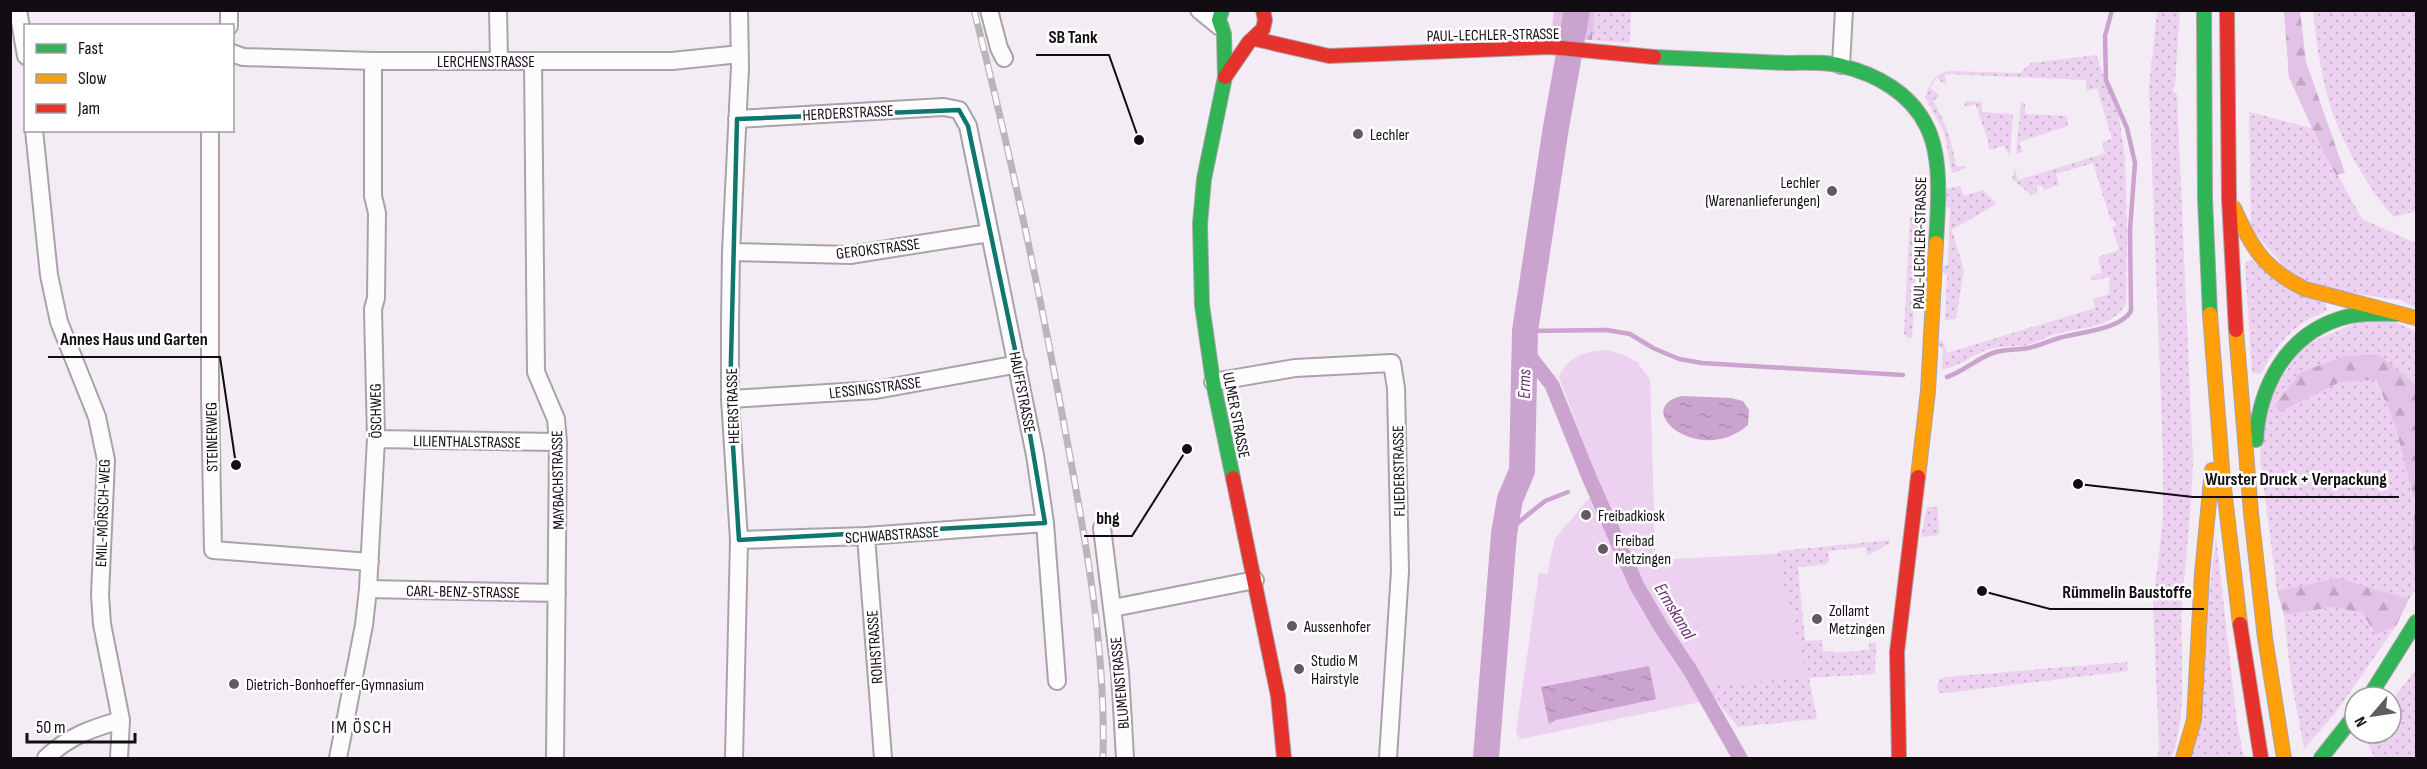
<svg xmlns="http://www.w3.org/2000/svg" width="2427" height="769" font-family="'Sofia Sans Condensed',sans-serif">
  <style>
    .green { fill: url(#green-dots) }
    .forest { fill: url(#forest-firs) }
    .pitch { fill: #edd1f0 }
    .water { fill: url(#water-ripples) }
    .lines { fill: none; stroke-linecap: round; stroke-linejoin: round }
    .stream { stroke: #caa3ce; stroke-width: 4.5 }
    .canal { stroke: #caa3ce; stroke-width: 15 }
    .river { stroke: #caa3ce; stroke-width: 26 }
    .street-casing { stroke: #a9a3a9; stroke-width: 20 }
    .fast-casing { stroke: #a9a3a9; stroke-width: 16 }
    .slow-casing { stroke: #a9a3a9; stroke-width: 16 }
    .jam-casing { stroke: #a9a3a9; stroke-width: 16 }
    .street { stroke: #fdfcfd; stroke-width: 16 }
    .fast { stroke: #30b455; stroke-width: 14 }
    .slow { stroke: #ff9f0a; stroke-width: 14 }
    .jam { stroke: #e5322d; stroke-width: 14 }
    .rail-casing { stroke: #b8b6b8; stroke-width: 7 }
    .rail { stroke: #fff; stroke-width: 4.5; stroke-dasharray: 14; stroke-linecap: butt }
    .marked { fill: none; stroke: #0f766e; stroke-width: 4.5; stroke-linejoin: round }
    .poi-dot { fill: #615b61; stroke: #fff; stroke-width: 2 }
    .labels { text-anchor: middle; stroke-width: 5; stroke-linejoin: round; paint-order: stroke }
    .street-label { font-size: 16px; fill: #120d12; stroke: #fff }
    .poi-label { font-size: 16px; fill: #120d12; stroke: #fff; text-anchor: start }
    .water-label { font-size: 18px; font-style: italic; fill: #6c2d73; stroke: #fff }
    .neighbourhood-label { font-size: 18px; letter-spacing: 1.5px; fill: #120d12; stroke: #fff }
    .leader { fill: none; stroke: #120d12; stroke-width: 2 }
    .callout-dot { fill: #120d12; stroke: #fff; stroke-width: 2 }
    .callout-label { font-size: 18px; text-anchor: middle; font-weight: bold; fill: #120d12; stroke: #fff; stroke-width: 5; stroke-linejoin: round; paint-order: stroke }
  </style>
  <defs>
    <pattern id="green-dots" width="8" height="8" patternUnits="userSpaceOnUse" patternTransform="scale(1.5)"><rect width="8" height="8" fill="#edd1f0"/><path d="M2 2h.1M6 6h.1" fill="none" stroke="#cab2cd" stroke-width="1.8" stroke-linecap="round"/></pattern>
    <pattern id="forest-firs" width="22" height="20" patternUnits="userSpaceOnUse" patternTransform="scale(1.5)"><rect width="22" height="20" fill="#e2c2e6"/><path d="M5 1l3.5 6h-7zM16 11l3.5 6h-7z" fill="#c1a6c4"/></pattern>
    <pattern id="water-ripples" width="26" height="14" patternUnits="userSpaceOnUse" patternTransform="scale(1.5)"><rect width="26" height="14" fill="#caa3ce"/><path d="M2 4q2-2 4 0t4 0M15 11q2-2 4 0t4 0" fill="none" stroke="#ac8bb0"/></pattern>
  </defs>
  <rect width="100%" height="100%" fill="#f4ecf4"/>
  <path class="green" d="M 2180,10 L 2175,85 L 2172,90 L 2177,94 L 2193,463 C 2191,510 2186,557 2182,604 C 2179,651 2189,717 2171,758 L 2157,758 L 2159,747 L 2153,603 L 2163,520 L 2163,455 L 2149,88 L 2157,11 Z
    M 1595,11 L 1631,11 L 1630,43 L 1592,40 Z
    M 2313,11 L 2416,11 L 2416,211 L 2394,217 C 2372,194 2346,149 2335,119 C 2323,88 2316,44 2313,11 Z
    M 2096,55 L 2119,116 L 2125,157 L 2127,235 L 2126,304 C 2111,330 2077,327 2052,335 C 2043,338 2035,344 2026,345 C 2013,347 2001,346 1989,349 C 1973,354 1956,369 1942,369 L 1943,349 L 1940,347 L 1937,342 L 1942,340 L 1947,353 L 2095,308 L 2093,299 L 2109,294 L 2110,277 L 2092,281 L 2091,276 L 2102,273 L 2098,257 L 2119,250 L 2112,227 L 2116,225 L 2114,220 L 2111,221 L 2093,163 L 2056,174 L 2059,185 L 2044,190 L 2041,185 L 2036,186 L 2038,193 L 2031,195 L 2012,179 L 2015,169 L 2018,180 L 2105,153 L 2102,142 L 2112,139 L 2097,88 L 2086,91 L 2086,80 L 1945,74 L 1946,85 L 1937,78 L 1930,87 L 1940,96 L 1933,101 C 1946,122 1952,142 1956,166 L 1966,166 L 1964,169 L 1952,173 L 1944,132 L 1925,97 C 1931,83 1933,74 1949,71 L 2020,73 L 2031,63 Z
    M 1966,101 L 1982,102 L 1982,112 L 2013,114 L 2010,156 L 2004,146 L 1989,150 L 1988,140 L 1975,104 L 1966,107 L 1964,104 Z
    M 2021,102 L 2025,103 L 2025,114 L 2067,116 L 2068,126 L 2019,142 L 2023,152 L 2016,154 Z
    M 2249,112 L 2312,128 L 2362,219 L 2416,243 L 2416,308 L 2400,300 L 2338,291 L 2292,276 L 2251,228 Z
    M 1960,186 L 1964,196 L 1983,190 L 1996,204 L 1952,230 L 1964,270 L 1956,319 L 1945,320 L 1947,275 L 1943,272 L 1943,267 L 1948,264 L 1950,208 L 1945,205 L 1946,189 Z
    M 1919,210 L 1912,338 L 1907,338 L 1904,333 L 1910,218 L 1914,211 Z
    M 2251,260 L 2326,304 L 2327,311 C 2295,322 2276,345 2261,374 L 2252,373 L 2245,262 Z
    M 2362,320 L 2396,322 L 2416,332 L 2416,385 L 2379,356 L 2280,412 L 2340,382 L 2375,380 L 2395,425 L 2415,503 L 2412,537 L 2414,567 L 2416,568 L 2416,589 L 2409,599 L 2338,578 L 2277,591 L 2260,457 L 2263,420 L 2268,398 L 2303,346 Z
    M 1636,361 L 1650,380 L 1655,560 L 1777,554 L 1779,551 L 1890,540 L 1890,543 L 1867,556 L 1866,547 L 1828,551 L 1829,561 L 1825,565 L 1798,567 L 1805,641 L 1822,640 L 1823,652 L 1834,651 L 1834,653 L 1869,650 L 1869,643 L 1876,642 L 1875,674 L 1809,678 L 1817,719 L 1738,727 L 1715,699 L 1710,684 L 1600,486 L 1559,377 Z
    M 1927,507 L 1938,507 L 1939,535 L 1921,537 Z
    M 2216,536 L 2237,723 L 2244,758 L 2190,758 Z
    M 2333,607 L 2362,613 L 2376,634 L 2396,626 L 2336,712 L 2304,749 L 2291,679 L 2284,615 Z
    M 2127,662 L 2128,671 L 1946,693 L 1940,693 L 1937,689 L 1939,679 L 1945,677 Z
    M 2416,669 L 2416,758 L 2375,758 L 2365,738 L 2368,733 L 2391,733 L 2391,702 Z"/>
  <path class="forest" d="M 1554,11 L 1595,11 L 1592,40 L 1551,37 Z
    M 2284,11 L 2300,11 L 2306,62 L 2345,173 L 2336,175 L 2312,128 L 2289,77 Z
    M 2379,355 L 2416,385 L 2416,568 L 2414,567 L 2412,537 L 2415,503 L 2395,425 L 2376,380 L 2340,382 L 2280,412 L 2275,405 L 2300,373 L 2344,356 Z
    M 2338,578 L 2409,599 L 2396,626 L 2376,634 L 2362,613 L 2333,607 L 2284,615 L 2277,591 Z"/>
  <path class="pitch" d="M 1602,350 C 1624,352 1639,360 1650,380 L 1655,560 L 1777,554 L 1807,678 L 1711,684 L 1715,699 L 1520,739 L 1516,732 L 1539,573 L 1547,574 L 1555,538 L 1600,486 L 1559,377 C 1567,358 1583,352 1602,350 Z"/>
  <path class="water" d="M 1681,396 L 1731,398 L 1743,401 L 1749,410 L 1748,425 C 1701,467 1630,410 1681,396 Z
    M 1649,666 L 1656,699 L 1556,720 L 1549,724 L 1541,687 Z"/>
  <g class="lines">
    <path class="stream" d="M 1525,331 L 1607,330 L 1630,334 L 1653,348 L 1679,359 L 1702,363 L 1903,375
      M 1947,377 C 1965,371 1978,357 1996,352 C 2007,349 2018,350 2028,348 C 2039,346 2049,341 2059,338 C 2079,332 2120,330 2131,311 L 2130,230 L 2135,163 L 2127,128 L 2106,80 L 2105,36 L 2112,10
      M 1504,534 L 1545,501 L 1568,492"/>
    <path class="canal" d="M 1524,349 L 1552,385 L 1589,477 L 1637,586 L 1661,627 L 1690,670 L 1740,758"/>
    <path class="river" d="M 1486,758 L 1504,534 L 1510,499 L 1522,471 L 1525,331 L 1556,127 L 1577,10"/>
    <defs>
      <path id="street" d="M 18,10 L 26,56
        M 498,10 L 499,61
        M 989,10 L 999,48 L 1004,58
        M 1199,10 L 1220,27
        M 229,26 L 229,10
        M 232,53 L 243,57 L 373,61 L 672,61 L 740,54
        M 533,61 L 536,372 L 556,419 L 558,442 L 555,758
        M 1841,65 L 1844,10
        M 737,119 L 944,107 L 959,110 L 968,126 L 1035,455 L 1045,523 L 1057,681
        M 34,130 L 49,275 L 59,322 L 97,417 L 106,460 L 100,595 L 102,624 L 121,720 L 119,758
        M 210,130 L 210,396 L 213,550 L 370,562
        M 731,252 L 850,255 L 989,233
        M 1213,382 L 1295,368 L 1392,363 L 1396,388 L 1400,571 L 1388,758
        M 730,399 L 876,390 L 1018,364
        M 376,439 L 558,442
        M 1102,528 L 1120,672 L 1125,758
        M 866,536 L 883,758
        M 739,540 L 866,536 L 1045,523
        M 368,589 L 557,593
        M 1113,608 L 1255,580
        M 46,758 C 69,736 90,729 121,720
        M 338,758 L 364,625 L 368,589 L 376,439 L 373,309 L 376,298 L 377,213 L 373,196 L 373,61
        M 734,758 L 739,540 L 730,399 L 730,323 L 731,252 L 740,67 L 739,10"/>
      <path id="fast" d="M 1222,10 L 1219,20 L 1224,34 L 1225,77 L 1204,179 L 1200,224 L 1202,305 L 1213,382 L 1233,478
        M 2204,10 L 2205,198 L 2210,314
        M 1654,57 C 1699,59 1743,61 1787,63 C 1805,63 1826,61 1842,66 C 1876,74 1910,93 1926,125 C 1943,157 1938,207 1936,243
        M 2256,440 C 2259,387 2286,336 2339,319 C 2359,312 2379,314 2399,314
        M 2369,697 L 2416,622
        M 2321,758 L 2355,715"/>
      <path id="slow" d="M 2234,208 C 2251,247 2265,270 2305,289 L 2416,318
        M 2210,314 L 2223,480 L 2240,624
        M 2236,330 L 2251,513
        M 1918,477 L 1928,391 L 1936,243
        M 2251,513 L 2265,638 L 2284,758
        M 2183,758 L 2194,720 L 2202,574 L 2212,470"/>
      <path id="jam" d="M 2227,10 L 2229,199 L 2236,330
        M 1255,39 L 1329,56 L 1550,47 L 1654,57
        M 1225,77 L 1249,42 L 1263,29 L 1265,20 L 1263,10
        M 1233,478 L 1278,696 L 1284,758
        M 2240,624 L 2261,758
        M 1899,758 L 1897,652 L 1918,477"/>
    </defs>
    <use href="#street" class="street-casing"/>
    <use href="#fast" class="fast-casing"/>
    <use href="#slow" class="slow-casing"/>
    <use href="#jam" class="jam-casing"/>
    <use href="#street" class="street"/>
    <use href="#fast" class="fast"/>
    <use href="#slow" class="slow"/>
    <use href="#jam" class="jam"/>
    <defs>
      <path id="rail" d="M 974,10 C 1010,151 1040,293 1066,435 C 1086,542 1106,650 1103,758"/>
    </defs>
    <use href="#rail" class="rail-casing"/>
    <use href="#rail" class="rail"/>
  </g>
  <path class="marked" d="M 959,110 L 968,126 L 1018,364 L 1045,523 L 739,540 L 730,399 L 737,119 Z"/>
  <g class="poi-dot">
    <circle cx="1358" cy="134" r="6"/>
    <circle cx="1832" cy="191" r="6"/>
    <circle cx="1586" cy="515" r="6"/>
    <circle cx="1603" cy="549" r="6"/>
    <circle cx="1817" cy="619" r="6"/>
    <circle cx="1292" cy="626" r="6"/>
    <circle cx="1299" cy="669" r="6"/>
    <circle cx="234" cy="684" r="6"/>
  </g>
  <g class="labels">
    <g class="street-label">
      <text transform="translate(1493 34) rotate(-1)" y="6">PAUL-LECHLER-STRASSE</text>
      <text x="486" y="67">LERCHENSTRASSE</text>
      <text transform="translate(848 112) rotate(-3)" y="6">HERDERSTRASSE</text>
      <text transform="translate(1919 243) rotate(-89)" y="6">PAUL-LECHLER-STRASSE</text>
      <text transform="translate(878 248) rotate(-7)" y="6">GEROKSTRASSE</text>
      <text transform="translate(875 387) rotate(-7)" y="6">LESSINGSTRASSE</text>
      <text transform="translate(1023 392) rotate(79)" y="6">HAUFFSTRASSE</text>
      <text transform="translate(732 406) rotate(-92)" y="6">HEERSTRASSE</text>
      <text transform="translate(375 411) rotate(-91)" y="6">ÖSCHWEG</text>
      <text transform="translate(1237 415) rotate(79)" y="6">ULMER STRASSE</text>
      <text transform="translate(211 437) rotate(-91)" y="6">STEINERWEG</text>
      <text transform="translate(467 441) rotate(1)" y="6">LILIENTHALSTRASSE</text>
      <text transform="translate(1398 471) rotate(-91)" y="6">FLIEDERSTRASSE</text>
      <text transform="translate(557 480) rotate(-91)" y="6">MAYBACHSTRASSE</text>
      <text transform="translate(102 513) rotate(-88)" y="6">EMIL-MÖRSCH-WEG</text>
      <text transform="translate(892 534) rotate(-4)" y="6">SCHWABSTRASSE</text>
      <text transform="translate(463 591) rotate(1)" y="6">CARL-BENZ-STRASSE</text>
      <text transform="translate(874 647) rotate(-94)" y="6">ROIHSTRASSE</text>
      <text transform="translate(1119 683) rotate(-95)" y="6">BLUMENSTRASSE</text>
    </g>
    <g class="poi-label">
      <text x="1370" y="140">Lechler</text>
      <text x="1820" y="188" text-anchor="end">Lechler<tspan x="1820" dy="18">(Warenanlieferungen)</tspan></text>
      <text x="1598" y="521">Freibadkiosk</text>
      <text x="1615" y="546">Freibad<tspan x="1615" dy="18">Metzingen</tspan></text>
      <text x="1829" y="616">Zollamt<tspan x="1829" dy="18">Metzingen</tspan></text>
      <text x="1304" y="632">Aussenhofer</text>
      <text x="1311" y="666">Studio M<tspan x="1311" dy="18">Hairstyle</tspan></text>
      <text x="246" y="690">Dietrich-Bonhoeffer-Gymnasium</text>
    </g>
    <g class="water-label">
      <text transform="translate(1524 384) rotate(-89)" y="6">Erms</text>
      <text transform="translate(1675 611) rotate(59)" y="6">Ermskanal</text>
    </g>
    <g class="neighbourhood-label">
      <text x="362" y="733">IM ÖSCH</text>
    </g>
  </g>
  <path class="leader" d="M1139 140L1109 55H1036M236 465L220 357H48M2078 484L2193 497H2399M1187 449L1132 536H1084M1982 591L2050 609H2204"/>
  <g class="callout-dot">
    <circle cx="1139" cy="140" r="6"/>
    <circle cx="236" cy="465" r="6"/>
    <circle cx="2078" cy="484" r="6"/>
    <circle cx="1187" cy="449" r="6"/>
    <circle cx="1982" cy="591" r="6"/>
  </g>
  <g class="callout-label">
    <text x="1073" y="43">SB Tank</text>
    <text x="134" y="345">Annes Haus und Garten</text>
    <text x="2296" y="485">Wurster Druck + Verpackung</text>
    <text x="1108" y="524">bhg</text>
    <text x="2127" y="598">Rümmelin Baustoffe</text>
  </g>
  <rect width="2427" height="769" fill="none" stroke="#120d12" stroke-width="24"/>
  <rect x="24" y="24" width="210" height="108" fill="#ffffff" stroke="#a09ea0" stroke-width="1.5"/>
  <rect x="36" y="44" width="30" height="9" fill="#30b455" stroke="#a09ea0" stroke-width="1.5"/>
  <text x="78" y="54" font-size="18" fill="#120d12">Fast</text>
  <rect x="36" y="74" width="30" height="9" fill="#ff9f0a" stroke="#a09ea0" stroke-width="1.5"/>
  <text x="78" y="84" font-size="18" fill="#120d12">Slow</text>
  <rect x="36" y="104" width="30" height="9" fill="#e5322d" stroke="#a09ea0" stroke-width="1.5"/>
  <text x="78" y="114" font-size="18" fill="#120d12">Jam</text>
  <g transform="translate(2373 715) rotate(241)"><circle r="28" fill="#ffffff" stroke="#a09ea0" stroke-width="1.5"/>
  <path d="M0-4.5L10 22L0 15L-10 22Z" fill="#615b61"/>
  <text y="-9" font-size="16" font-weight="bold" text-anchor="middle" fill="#120d12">N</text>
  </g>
  <path d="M27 733v9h108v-9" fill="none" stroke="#120d12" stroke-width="3"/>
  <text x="36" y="733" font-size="18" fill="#120d12" stroke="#ffffff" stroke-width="4.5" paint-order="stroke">50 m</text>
</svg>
